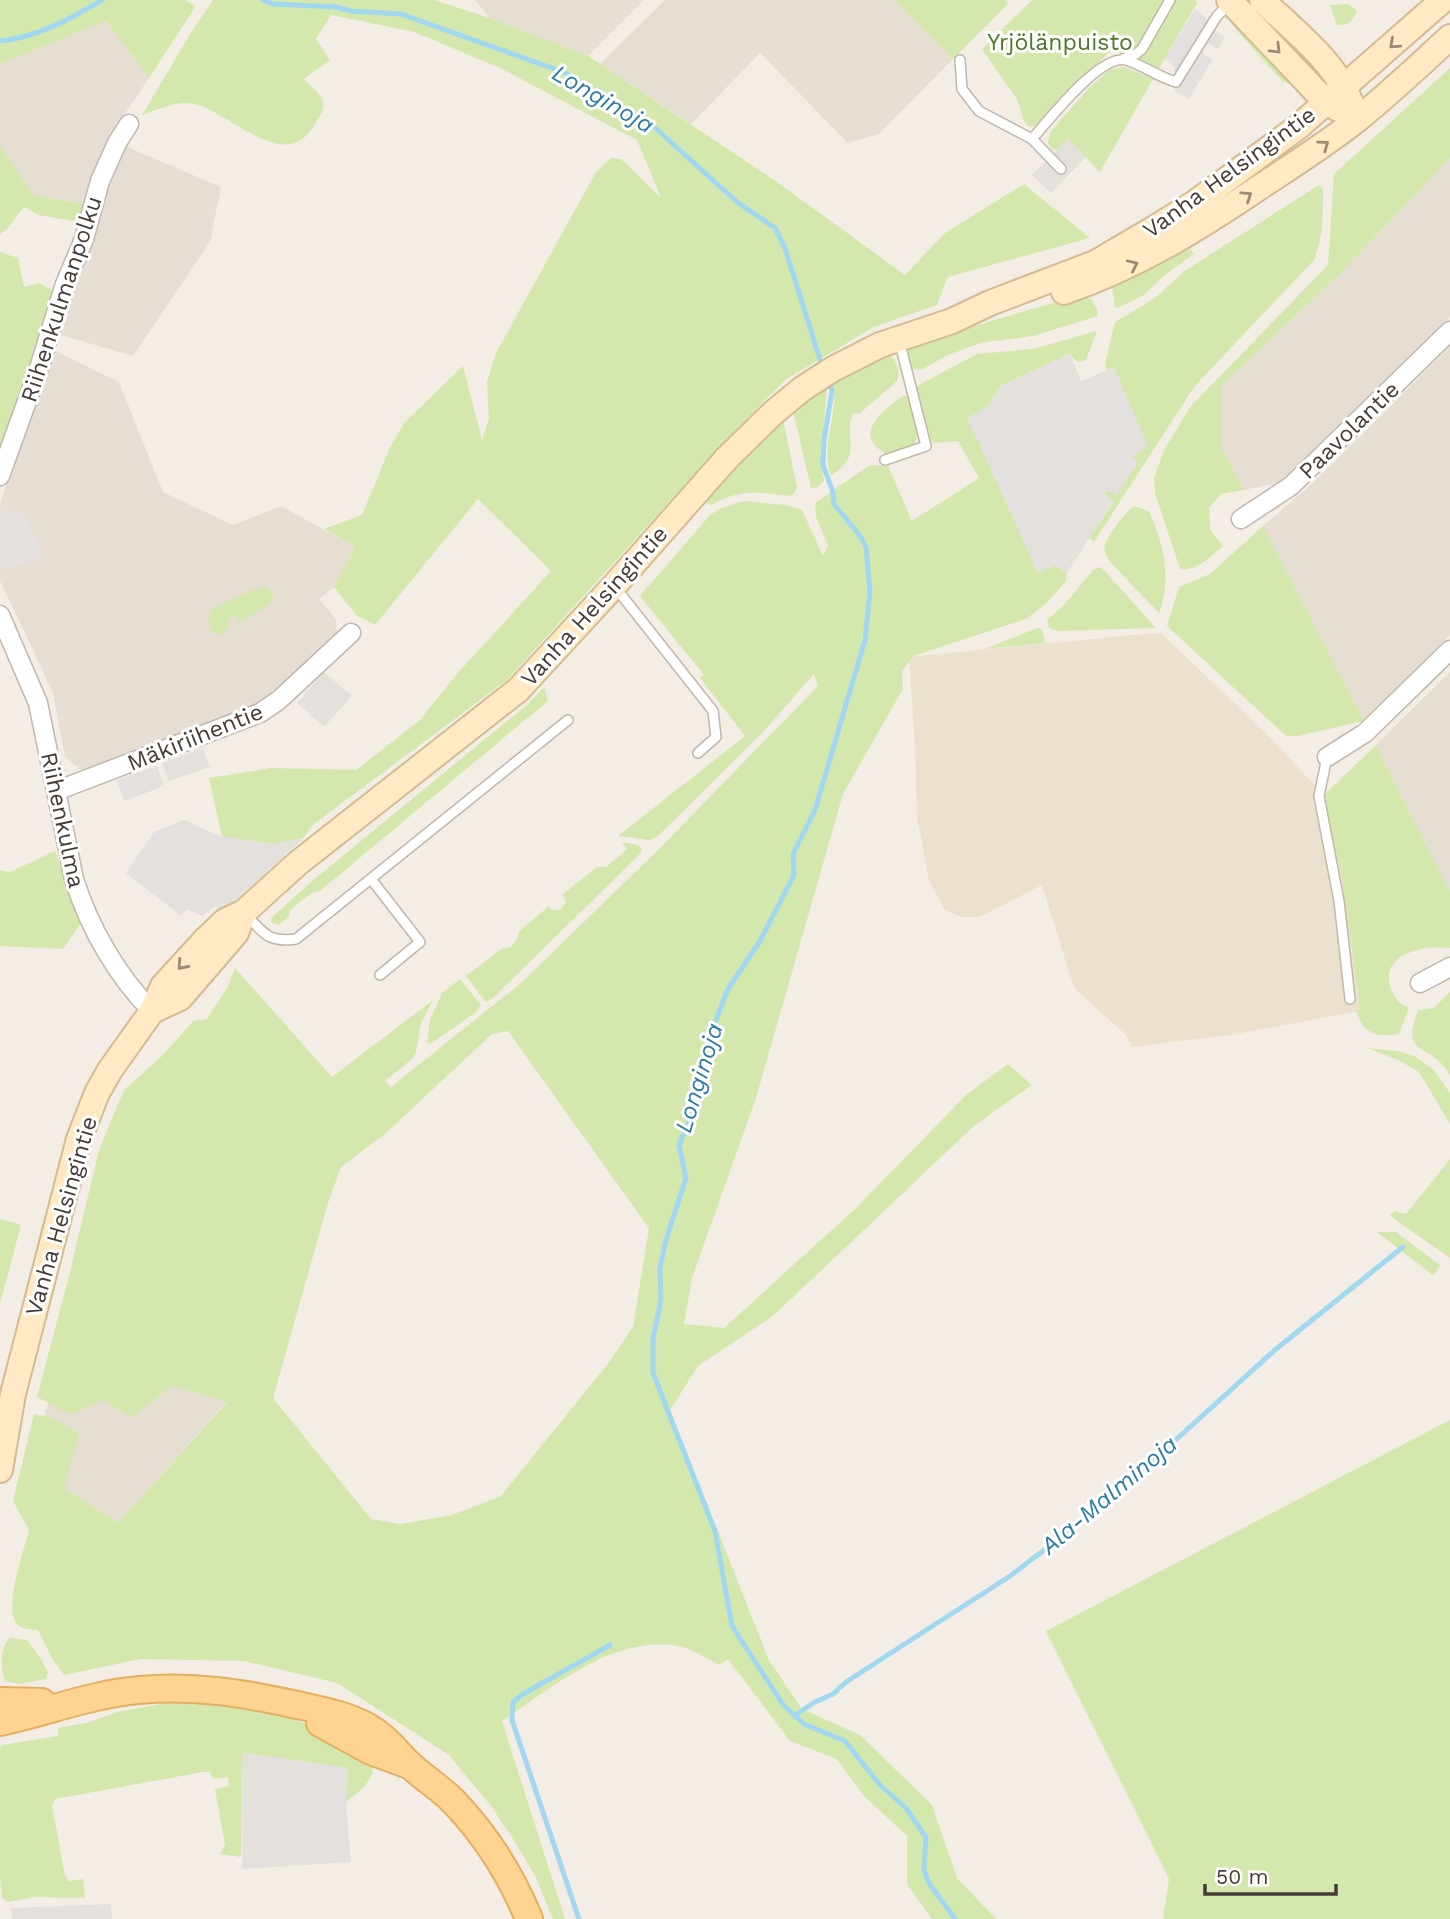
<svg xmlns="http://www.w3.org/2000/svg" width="1450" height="1919" font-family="'Work Sans',sans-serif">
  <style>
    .residential { fill: #e7ded3 }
    .education { fill: #ece1cf }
    .green { fill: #d4e8ad; fill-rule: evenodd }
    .parking { fill: #e3e0dd }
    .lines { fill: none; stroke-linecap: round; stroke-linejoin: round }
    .stream { stroke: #a0d8f1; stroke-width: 5 }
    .lane-casing { stroke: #c1b7aa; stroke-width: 12 }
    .street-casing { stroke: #c1b7aa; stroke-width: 21 }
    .secondary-casing { stroke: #d3bc94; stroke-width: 28 }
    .primary-casing { stroke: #e4af61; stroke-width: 30 }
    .lane { stroke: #fff; stroke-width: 9 }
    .street { stroke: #fff; stroke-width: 18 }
    .secondary { stroke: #ffeac3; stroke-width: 24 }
    .primary { stroke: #ffd492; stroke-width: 26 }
    .oneway { stroke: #998b75 }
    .labels { text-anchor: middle; stroke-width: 6; stroke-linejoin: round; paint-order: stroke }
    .park-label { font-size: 23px; fill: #4e7727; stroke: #fff }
    .street-label { font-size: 23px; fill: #453d35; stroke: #fff }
    .water-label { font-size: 24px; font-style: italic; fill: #2a7ca2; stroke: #fff }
  </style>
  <rect width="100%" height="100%" fill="#f3ede5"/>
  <path class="residential" d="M 475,0 L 644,0 L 588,56 L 490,18 Z
    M 665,0 L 894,0 L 953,59 L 879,134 L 848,143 L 760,53 L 691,124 L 600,64 Z
    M 106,21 L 149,78 L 110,136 L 85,204 L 33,195 L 0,145 L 0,64 Z
    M 125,146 L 221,187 L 210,242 L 133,356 L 54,333 Z
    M 1450,158 L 1450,317 L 1283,482 L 1244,490 L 1222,448 L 1222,385 L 1340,274 Z
    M 1450,347 L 1450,635 L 1364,721 L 1263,526 L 1313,483 Z
    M 49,348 L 119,382 L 163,492 L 233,525 L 281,506 L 355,547 L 334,587 L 319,599 L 336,619 L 337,633 L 261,704 L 84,772 L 65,757 L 53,692 L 0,581 L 0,505 Z
    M 1450,672 L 1450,892 L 1376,745 Z
    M 60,1354 L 227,1401 L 118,1523 L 25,1496 Z"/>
  <path class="education" d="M 1153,633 L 1162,634 L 1269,736 L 1319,790 L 1342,878 L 1360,1011 L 1231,1035 L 1132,1047 L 1125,1034 L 1074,988 L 1042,885 L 980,917 L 962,917 L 945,910 L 929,881 L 917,816 L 915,746 L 909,657 Z"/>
  <path class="green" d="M 0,0 L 185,0 L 196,6 L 149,78 L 106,21 L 0,64 Z
    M 213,0 L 434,0 L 490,18 L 588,56 L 777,182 L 905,275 L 945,233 L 1024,184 L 1090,238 L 948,277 L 937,305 L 874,327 L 785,380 L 718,448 L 507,680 L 314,824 L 303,838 L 275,844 L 222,837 L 209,778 L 271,768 L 356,770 L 419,721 L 456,675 L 551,571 L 478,499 L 375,625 L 356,615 L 334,587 L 355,547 L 324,529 L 362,515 L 390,447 L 405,422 L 463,366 L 482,440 L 489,419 L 487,382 L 496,353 L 596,172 L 611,158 L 621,159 L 661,198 L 637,140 L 500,68 L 414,32 L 331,15 L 316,39 L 330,60 L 304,79 C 314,89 329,99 321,114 C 316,121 313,130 306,136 C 276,165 225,110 194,104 C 177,100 158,110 142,115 L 195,26 Z
    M 894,0 L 1005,0 L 1009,3 L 953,59 Z
    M 1032,0 L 1196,0 L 1197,3 L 1159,68 L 1111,50 L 1039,125 L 1029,127 L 1024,121 L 1017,99 L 982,49 Z
    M 1348,4 L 1357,11 C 1352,20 1349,27 1337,25 L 1330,5 Z
    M 1234,21 L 1286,76 L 1290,83 L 1282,81 L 1231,24 Z
    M 1124,67 L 1153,79 L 1100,172 L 1068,139 L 1057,150 L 1051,149 L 1048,143 L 1050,132 L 1090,87 L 1110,70 Z
    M 1450,68 L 1450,158 L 1340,274 L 1222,385 L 1222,448 L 1244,490 L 1221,494 L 1209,508 L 1210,530 L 1223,546 C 1211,556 1196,572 1180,569 L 1155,493 L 1154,478 L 1164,450 L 1191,406 L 1328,265 L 1334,174 Z
    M 0,145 L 33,195 L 85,204 L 79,222 L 38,215 L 24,207 L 8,228 L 0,234 Z
    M 1319,185 L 1323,190 C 1323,215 1323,237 1314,260 L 1194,387 L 1094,542 L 1089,538 L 1113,502 L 1104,493 L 1108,490 L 1117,495 L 1132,457 L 1114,367 L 1106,370 L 1105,364 L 1115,322 L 1154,299 L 1183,272 Z
    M 1190,248 L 1194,254 L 1166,274 L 1144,295 L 1118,308 L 1115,307 L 1111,279 Z
    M 0,252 L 18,258 L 24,287 L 39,283 L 57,293 L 0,461 Z
    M 1076,296 L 1091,299 L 1097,309 L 1098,316 L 1033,336 L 980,343 L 946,356 L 921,370 L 911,369 L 907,352 L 911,345 Z
    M 1097,331 L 1086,360 L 1078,362 L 1069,354 L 1001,386 L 988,406 L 1037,573 L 1055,565 L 1067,573 L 1066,581 L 1047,603 L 1026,619 L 913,656 L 902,671 L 903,689 L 843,794 L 756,1098 L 692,1278 L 684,1324 L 724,1328 L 856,1208 L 966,1095 L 1008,1064 L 1032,1085 L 975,1125 L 773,1316 L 698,1366 L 670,1410 L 769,1660 L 802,1709 L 860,1735 L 932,1805 L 957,1878 L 996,1919 L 932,1919 L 907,1884 L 907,1836 L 863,1795 L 837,1759 L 790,1741 L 728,1659 L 719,1665 C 709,1660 697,1652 686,1648 C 618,1630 554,1687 502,1721 L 565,1919 L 553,1919 L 536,1878 L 517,1845 L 491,1806 L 449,1755 L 337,1683 L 244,1661 L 141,1659 L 64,1675 L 53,1660 L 38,1630 C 31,1629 22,1630 17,1624 C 3,1608 24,1550 29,1530 L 13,1501 L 34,1414 L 51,1417 L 79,1433 L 64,1488 L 118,1523 L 227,1402 L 172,1386 L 131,1418 L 103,1400 L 70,1415 L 37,1397 L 68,1280 L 99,1150 L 124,1090 L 163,1055 L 193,1021 L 207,1019 L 227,988 L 235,968 L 332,1077 L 433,1000 L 421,1023 L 416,1052 L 412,1059 L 385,1081 L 391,1087 L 521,983 L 659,849 L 818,686 L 814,674 L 763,732 L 658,836 L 649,840 L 618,836 L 745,736 L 700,678 L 704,675 L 640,596 L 710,515 L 719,509 L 744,501 L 786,505 L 802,510 L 823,556 L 828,545 L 816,517 L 815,503 L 870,465 L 888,466 L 912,521 L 979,478 L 958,441 L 933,443 L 929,436 L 917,388 L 919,385 L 977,354 L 1033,349 ZM 508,1031 L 649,1228 L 633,1327 L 610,1361 L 501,1496 L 452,1515 L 401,1524 L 371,1519 L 273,1398 L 328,1203 L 341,1167 L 385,1134 L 492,1034 Z
    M 888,353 C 897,361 901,370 897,381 L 859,414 L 853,413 C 842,442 865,453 831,476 C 819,444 841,411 832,381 Z
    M 827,385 L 821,465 L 824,481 L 818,487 L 811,488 L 793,411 Z
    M 907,395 C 911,408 923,433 914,444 C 909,451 896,453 889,455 C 865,444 865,429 884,411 C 891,405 898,398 907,395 Z
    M 783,419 L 797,487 L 794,494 L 790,496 C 758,492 740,489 711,505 L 703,502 L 740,460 Z
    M 1134,506 L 1149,511 C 1164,544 1172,579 1159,613 L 1110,562 C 1107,557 1103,551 1105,545 C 1108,535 1126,511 1134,506 Z
    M 1263,526 L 1364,721 L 1298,736 L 1286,736 L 1167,626 L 1179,587 L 1210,574 Z
    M 1099,567 L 1103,569 L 1156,628 L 1058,631 L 1049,628 L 1047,620 L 1064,605 L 1093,570 Z
    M 266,587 L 272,592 L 274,596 L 269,605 L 238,623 L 235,616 L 232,616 L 229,621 L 229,627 L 223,634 L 212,633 L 208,620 L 213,608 L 255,589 Z
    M 1037,628 L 1042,629 L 1045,643 L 985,649 Z
    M 544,687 L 548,701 L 320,891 L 312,893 L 290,910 L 289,917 L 279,925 L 271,922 L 271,918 L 312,881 L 528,704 Z
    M 1376,745 L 1450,892 L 1450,948 C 1425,945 1378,953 1391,989 C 1395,1000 1400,1004 1409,1008 L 1399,1034 C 1375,1037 1365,1035 1356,1011 L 1360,1010 L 1342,878 L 1322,797 Z
    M 622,842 L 638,845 L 642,849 L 641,853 L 493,998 L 487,1002 L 485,1001 L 466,976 L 501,949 L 511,947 L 518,938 L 518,932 L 549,906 L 552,910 L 560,910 L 566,902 L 563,894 L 597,867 L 606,867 L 627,849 Z
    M 55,851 L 82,922 L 63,949 L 0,946 L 0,870 L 10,872 Z
    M 460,979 L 481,1005 L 475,1013 L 430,1044 L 427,1042 L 430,1020 L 442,993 Z
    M 1450,992 L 1450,1075 C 1431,1041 1399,1059 1418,1010 L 1434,1008 Z
    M 1368,1048 L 1398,1051 L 1414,1056 L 1433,1069 L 1450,1093 L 1450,1124 L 1419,1072 L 1400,1061 Z
    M 1450,1159 L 1450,1258 L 1390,1216 L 1394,1211 L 1406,1214 Z
    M 0,1219 L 21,1225 L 0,1304 Z
    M 1377,1232 L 1396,1232 L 1440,1265 L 1434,1276 Z
    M 1450,1420 L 1450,1919 L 1163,1919 L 1169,1879 L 1046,1631 Z
    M 10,1638 L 27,1640 L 41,1659 L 48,1672 L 46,1679 L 19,1684 L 5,1681 C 0,1669 0,1646 10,1638 Z
    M 173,1702 C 229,1702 288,1709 337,1740 C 350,1747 361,1757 373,1765 C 374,1782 358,1792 346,1802 L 348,1768 L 243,1753 L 241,1857 L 220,1854 L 225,1845 L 215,1789 L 229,1786 L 228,1777 L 213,1779 L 210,1772 L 203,1772 L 55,1799 L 52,1805 L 65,1876 L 69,1881 L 83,1879 L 85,1898 L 35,1897 L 8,1902 L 2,1898 L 0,1877 L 0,1748 L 2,1745 L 58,1736 L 58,1728 L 90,1722 L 117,1712 Z"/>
  <path class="parking" d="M 1195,9 L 1205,17 L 1215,31 L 1225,37 L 1218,49 L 1209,44 L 1207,45 L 1202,53 L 1212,60 L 1189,99 L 1175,91 L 1174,66 L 1164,59 Z
    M 1068,139 L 1086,157 L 1051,193 L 1032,175 Z
    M 1070,354 L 1081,381 L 1114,367 L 1148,447 L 1132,456 L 1138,462 L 1117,495 L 1105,490 L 1105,495 L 1113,501 L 1067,573 L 1055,565 L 1038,573 L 967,418 L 988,406 L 1001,386 Z
    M 5,507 L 27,520 L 42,555 L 3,571 L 0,565 L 0,534 L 8,530 L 0,526 L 0,516 Z
    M 324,672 L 352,696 L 324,727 L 297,703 Z
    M 203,748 L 210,767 L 169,781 L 162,763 Z
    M 157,766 L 164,786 L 124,801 L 116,780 Z
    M 184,820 L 222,837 L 275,844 L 303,838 L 222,913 L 215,906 L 202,916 L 187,909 L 181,916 L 126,873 L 154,832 Z
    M 243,1753 L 348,1768 L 346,1805 L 351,1862 L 242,1869 Z
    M 111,1904 L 112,1919 L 12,1919 L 11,1908 Z"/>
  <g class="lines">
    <path class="stream" d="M 263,0 L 273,4 L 336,7 L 351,11 L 401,14 L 563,72 L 652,125 L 737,202 L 775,228 L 785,248 L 821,363
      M 0,41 C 36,38 72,18 102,0
      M 830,383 L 832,391 L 824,440 L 823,465 L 833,492 L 834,504 L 861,537 L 866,547 L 870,592 L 865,640 L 815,810 L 793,854 L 794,875 L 760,941 L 728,989 L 704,1051 L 691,1116 L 679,1145 L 686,1178 L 666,1240 L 660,1268 L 661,1300 L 653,1339 L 653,1373 L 715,1531 L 732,1626 L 784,1706 L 804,1724 L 845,1741 L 880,1785 L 906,1808 L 926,1837 L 924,1870 L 929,1883 L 955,1919
      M 794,1716 L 815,1702 L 833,1694 L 846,1682 L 1010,1576 L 1105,1504 L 1276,1349 L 1403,1247
      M 579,1919 L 512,1720 L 513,1702 L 523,1694 L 610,1645"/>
    <defs>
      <path id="lane" d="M 1123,59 L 1136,54 L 1142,49 L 1170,0
        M 960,60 L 962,89 L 979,111 L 1032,139 C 1049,120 1100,54 1126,60 C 1143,65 1158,77 1176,82 L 1217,16 L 1231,2
        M 1032,139 L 1061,169
        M 885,460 L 926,446 L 899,340
        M 614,589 L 623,597 L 713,711 L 716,737 L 698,753
        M 1327,757 L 1319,796 L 1339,901 L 1350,999
        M 371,879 L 420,942 L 380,975
        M 245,913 C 263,933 268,943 296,939 L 568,720"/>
      <path id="street" d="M 0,476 L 40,365 L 65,284 L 84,239 L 100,181 L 117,143 L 129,124
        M 1241,519 L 1291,486 L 1450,331
        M 0,615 L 38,703 L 74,879 C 89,927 117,976 152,1011
        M 1327,757 L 1365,733 L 1450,650
        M 56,791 L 260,713 L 279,700 L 351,633
        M 1420,983 L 1450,967"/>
      <path id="secondary" d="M 1229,0 L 1326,102 L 1338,109
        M 1262,0 C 1294,31 1335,61 1351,103
        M 1064,292 C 1133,268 1188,235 1248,195 C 1285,170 1323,147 1358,119 C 1390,93 1420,65 1450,37
        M 152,1011 L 180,998 L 236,933 L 244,912
        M 0,1470 L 13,1394 L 79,1139 L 97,1093 L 110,1070 L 152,1011 L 163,986 L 205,940 L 225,921 L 244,912 L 298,863 L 518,690 L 612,588 L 727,458 L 773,413 L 802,389 L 833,369 L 880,345 L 952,321 L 990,303 L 1095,263 L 1158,226 L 1196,202 L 1298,127 L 1443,0"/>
      <path id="primary" d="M 0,1701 L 42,1702
        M 0,1722 C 47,1712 92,1694 139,1690 C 195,1685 243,1693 297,1705 C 320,1710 347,1715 368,1727 C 386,1737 396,1752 411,1766 C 425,1779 442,1789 455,1803 C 487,1837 512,1877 529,1919
        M 320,1723 L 371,1751 L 406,1764"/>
    </defs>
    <use href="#lane" class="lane-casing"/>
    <use href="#street" class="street-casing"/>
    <use href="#secondary" class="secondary-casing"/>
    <use href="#primary" class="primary-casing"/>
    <use href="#lane" class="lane"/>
    <use href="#street" class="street"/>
    <use href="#secondary" class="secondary"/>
    <use href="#primary" class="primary"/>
  </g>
  <defs><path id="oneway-chevron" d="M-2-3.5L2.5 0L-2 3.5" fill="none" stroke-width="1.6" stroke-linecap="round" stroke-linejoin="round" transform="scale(1.75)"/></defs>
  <g class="oneway">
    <use href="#oneway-chevron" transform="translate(1394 44) rotate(138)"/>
    <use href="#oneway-chevron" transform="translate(1276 49) rotate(45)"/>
    <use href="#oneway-chevron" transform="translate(1324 145) rotate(-36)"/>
    <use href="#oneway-chevron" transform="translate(1247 196) rotate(-34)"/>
    <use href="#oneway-chevron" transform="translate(1133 265) rotate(-25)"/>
    <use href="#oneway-chevron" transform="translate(182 965) rotate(132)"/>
  </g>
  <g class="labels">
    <g class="park-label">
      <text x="1060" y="50">Yrjölänpuisto</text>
    </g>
    <g class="street-label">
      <text transform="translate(1229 172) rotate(-36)" y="8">Vanha Helsingintie</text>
      <text transform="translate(61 299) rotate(-72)" y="8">Riihenkulmanpolku</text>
      <text transform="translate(1349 430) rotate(-44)" y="8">Paavolantie</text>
      <text transform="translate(594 606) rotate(-48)" y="8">Vanha Helsingintie</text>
      <text transform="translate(195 737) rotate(-22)" y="8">Mäkiriihentie</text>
      <text transform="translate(63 820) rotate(78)" y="8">Riihenkulma</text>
      <text transform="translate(61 1216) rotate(-74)" y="8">Vanha Helsingintie</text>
    </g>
    <g class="water-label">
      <text transform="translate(603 99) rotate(30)" y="8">Longinoja</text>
      <text transform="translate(699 1078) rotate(-73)" y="8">Longinoja</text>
      <text transform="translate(1109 1495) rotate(-40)" y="8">Ala-Malminoja</text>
    </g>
  </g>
  <path d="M1205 1884v10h131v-10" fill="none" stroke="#453d35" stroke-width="3.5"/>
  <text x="1216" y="1884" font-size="21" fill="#453d35" stroke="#ffffff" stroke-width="5" paint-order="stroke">50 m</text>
</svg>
